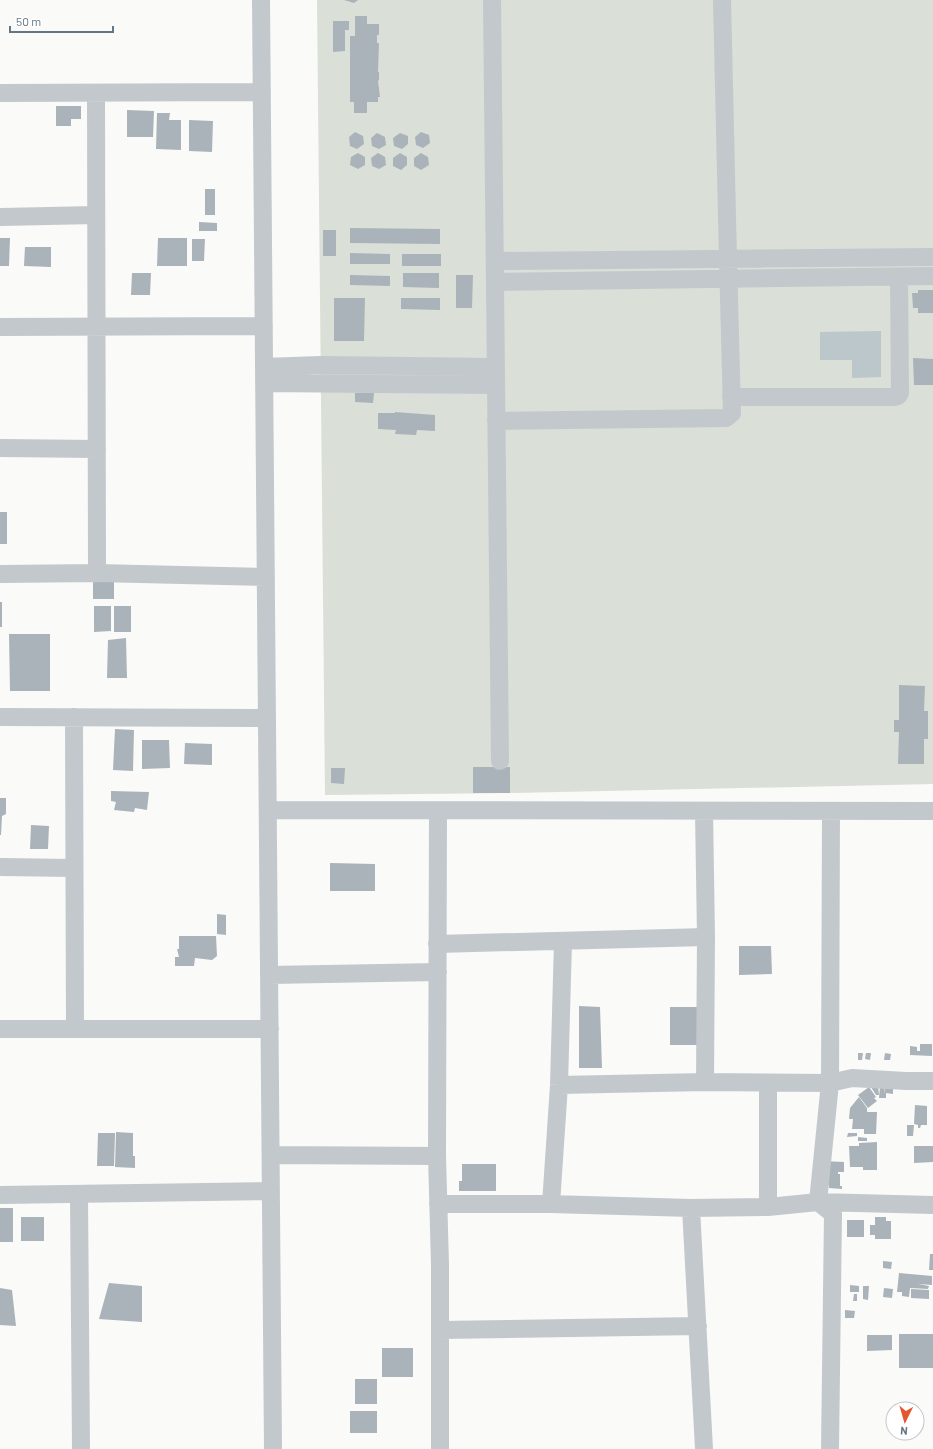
<svg xmlns="http://www.w3.org/2000/svg" width="933" height="1449" font-family="Barlow,sans-serif">
  <style>
    .green { fill: #dadfd7 }
    .water { fill: #bbc7cb }
    .building { fill: #aab3b9 }
    .lines { fill: none; stroke-linecap: round; stroke-linejoin: round }
    .minor { stroke: #c3c8cc; stroke-width: 18 }
  </style>
  <rect width="100%" height="100%" fill="#fafaf8"/>
  <path class="green" d="M 317,0 L 933,0 L 933,784 L 513,793 L 325,795 Z"/>
  <path class="water" d="M 881,331 L 881,377 L 852,378 L 852,360 L 820,360 L 820,332 Z"/>
  <path class="building" d="M 344,0 L 358,0 L 354,3 Z
    M 355,16 L 367,16 L 367,24 L 379,24 L 379,35 L 377,35 L 377,43 L 379,43 L 378,72 L 379,72 L 379,80 L 378,81 L 380,97 L 378,97 L 378,102 L 367,102 L 367,113 L 354,113 L 354,102 L 350,102 L 350,36 L 355,36 Z
    M 333,21 L 349,21 L 349,30 L 345,30 L 345,51 L 333,52 Z
    M 56,106 L 81,106 L 81,119 L 71,119 L 71,126 L 56,126 Z
    M 127,110 L 154,111 L 153,137 L 127,137 Z
    M 157,113 L 170,113 L 169,120 L 181,120 L 181,150 L 156,149 Z
    M 189,120 L 213,121 L 212,152 L 189,151 Z
    M 355,132 L 363,136 L 364,144 L 357,149 L 350,146 L 349,137 Z
    M 421,132 L 429,135 L 430,143 L 423,148 L 416,145 L 415,137 Z
    M 377,133 L 385,137 L 386,145 L 379,149 L 372,146 L 371,138 Z
    M 400,133 L 408,136 L 408,144 L 402,149 L 394,146 L 393,138 Z
    M 358,153 L 365,157 L 365,165 L 358,169 L 350,165 L 351,157 Z
    M 378,153 L 385,157 L 386,165 L 379,169 L 372,166 L 371,158 Z
    M 400,153 L 407,157 L 407,165 L 401,170 L 393,166 L 393,158 Z
    M 421,153 L 428,157 L 429,165 L 421,170 L 414,166 L 414,158 Z
    M 205,189 L 215,189 L 215,215 L 205,215 Z
    M 199,222 L 217,223 L 217,231 L 199,231 Z
    M 350,228 L 440,229 L 440,244 L 350,243 Z
    M 323,230 L 336,230 L 336,256 L 323,256 Z
    M 0,238 L 10,238 L 9,266 L 0,266 Z
    M 158,238 L 187,238 L 187,266 L 157,266 Z
    M 192,239 L 205,239 L 204,261 L 192,261 Z
    M 25,247 L 51,247 L 51,267 L 24,266 Z
    M 350,253 L 390,254 L 390,264 L 350,264 Z
    M 402,254 L 441,254 L 441,266 L 402,266 Z
    M 132,273 L 151,273 L 150,295 L 131,295 Z
    M 403,273 L 439,273 L 439,288 L 403,287 Z
    M 350,275 L 390,276 L 390,286 L 350,285 Z
    M 456,275 L 473,275 L 472,308 L 456,308 Z
    M 918,290 L 933,290 L 933,313 L 918,313 L 918,308 L 913,308 L 912,293 L 918,293 Z
    M 334,298 L 365,298 L 364,341 L 334,341 Z
    M 401,298 L 440,298 L 440,310 L 401,309 Z
    M 913,358 L 933,359 L 933,385 L 914,385 Z
    M 355,393 L 374,393 L 373,403 L 355,402 Z
    M 395,412 L 435,415 L 435,431 L 417,430 L 416,435 L 395,434 L 396,430 L 378,429 L 378,413 L 395,413 Z
    M 0,512 L 7,512 L 7,544 L 0,544 Z
    M 93,580 L 114,580 L 114,599 L 93,599 Z
    M 0,602 L 2,602 L 2,627 L 0,627 Z
    M 94,606 L 111,606 L 111,631 L 94,632 Z
    M 114,606 L 131,606 L 131,632 L 114,632 Z
    M 9,634 L 50,634 L 50,691 L 10,691 Z
    M 126,638 L 127,678 L 107,678 L 108,640 Z
    M 899,685 L 925,686 L 924,711 L 928,711 L 928,739 L 924,739 L 924,764 L 898,764 L 899,732 L 894,732 L 894,720 L 899,720 Z
    M 115,729 L 134,730 L 133,771 L 113,770 Z
    M 142,740 L 169,740 L 170,768 L 142,769 Z
    M 185,743 L 212,744 L 212,765 L 184,764 Z
    M 473,767 L 510,767 L 510,793 L 473,793 Z
    M 331,768 L 345,768 L 344,784 L 331,783 Z
    M 111,791 L 149,792 L 147,810 L 135,808 L 134,812 L 114,810 L 116,802 L 111,801 Z
    M 0,798 L 6,798 L 6,814 L 2,816 L 1,835 L 0,835 Z
    M 31,825 L 49,826 L 48,849 L 30,849 Z
    M 330,863 L 375,864 L 375,891 L 330,891 Z
    M 217,914 L 226,915 L 226,935 L 217,934 Z
    M 179,936 L 216,936 L 217,956 L 212,960 L 195,958 L 194,966 L 175,966 L 175,957 L 179,957 L 177,949 L 179,949 Z
    M 739,946 L 771,946 L 772,974 L 739,975 Z
    M 579,1006 L 600,1007 L 602,1068 L 579,1068 Z
    M 670,1007 L 698,1007 L 697,1045 L 670,1045 Z
    M 920,1044 L 932,1044 L 932,1056 L 910,1055 L 910,1046 L 917,1047 L 917,1051 L 920,1051 Z
    M 858,1053 L 863,1053 L 862,1060 L 858,1060 Z
    M 866,1053 L 871,1053 L 870,1060 L 865,1059 Z
    M 885,1053 L 891,1054 L 890,1060 L 884,1060 Z
    M 885,1085 L 893,1085 L 893,1094 L 886,1093 L 886,1098 L 879,1098 L 880,1086 L 884,1086 L 884,1094 Z
    M 878,1086 L 879,1095 L 876,1095 L 871,1087 Z
    M 869,1087 L 876,1097 L 874,1098 L 877,1101 L 868,1108 L 858,1095 Z
    M 859,1097 L 867,1108 L 867,1112 L 877,1112 L 876,1134 L 864,1134 L 864,1129 L 852,1129 L 853,1119 L 849,1119 L 850,1108 Z
    M 915,1105 L 927,1106 L 927,1125 L 921,1125 L 920,1128 L 918,1128 L 918,1125 L 914,1124 Z
    M 907,1125 L 914,1125 L 913,1136 L 907,1136 Z
    M 116,1132 L 133,1133 L 133,1156 L 135,1156 L 135,1168 L 115,1167 Z
    M 98,1133 L 115,1133 L 114,1166 L 97,1166 Z
    M 848,1133 L 857,1133 L 857,1136 L 847,1137 Z
    M 858,1137 L 867,1138 L 867,1141 L 858,1141 Z
    M 877,1142 L 877,1170 L 863,1170 L 863,1167 L 850,1167 L 849,1146 L 859,1146 L 859,1143 Z
    M 914,1146 L 933,1146 L 933,1162 L 914,1163 Z
    M 823,1161 L 844,1162 L 844,1172 L 838,1172 L 838,1174 L 840,1174 L 840,1186 L 842,1186 L 842,1189 L 829,1188 L 829,1185 L 822,1185 Z
    M 462,1164 L 496,1164 L 496,1191 L 459,1191 L 459,1181 L 462,1181 Z
    M 0,1208 L 13,1208 L 13,1242 L 0,1242 Z
    M 21,1217 L 44,1217 L 44,1241 L 21,1241 Z
    M 875,1217 L 886,1217 L 886,1221 L 891,1221 L 891,1239 L 875,1239 L 875,1235 L 870,1235 L 870,1225 L 875,1225 Z
    M 847,1220 L 864,1220 L 864,1237 L 847,1237 Z
    M 930,1254 L 933,1254 L 933,1270 L 929,1270 Z
    M 883,1261 L 892,1262 L 891,1269 L 883,1268 Z
    M 899,1273 L 932,1276 L 932,1285 L 918,1284 L 929,1286 L 928,1289 L 910,1288 L 909,1297 L 902,1296 L 902,1292 L 897,1292 Z
    M 109,1283 L 142,1286 L 142,1322 L 99,1319 Z
    M 850,1285 L 859,1286 L 859,1292 L 850,1292 Z
    M 863,1286 L 869,1286 L 868,1300 L 863,1299 Z
    M 0,1288 L 12,1290 L 16,1326 L 0,1325 Z
    M 884,1288 L 893,1289 L 892,1298 L 883,1297 Z
    M 911,1289 L 929,1290 L 929,1299 L 911,1298 Z
    M 854,1294 L 857,1294 L 857,1301 L 853,1301 Z
    M 845,1310 L 855,1311 L 854,1318 L 845,1318 Z
    M 899,1334 L 933,1334 L 933,1368 L 899,1368 Z
    M 867,1335 L 892,1335 L 892,1350 L 867,1351 Z
    M 382,1348 L 413,1348 L 413,1377 L 382,1377 Z
    M 355,1379 L 377,1379 L 377,1404 L 355,1404 Z
    M 350,1411 L 377,1411 L 377,1433 L 350,1433 Z"/>
  <g class="lines">
    <path class="minor" d="M 261,0 L 273,1449
      M 492,0 L 500,761
      M 0,93 L 262,92
      M 96,93 L 97,573
      M 0,217 L 96,215
      M 495,261 L 933,257
      M 495,282 L 933,276
      M 0,327 L 264,326
      M 264,367 L 320,365 L 495,367
      M 264,383 L 495,385
      M 731,397 L 894,397 L 898,396 L 900,393 L 899,277
      M 496,421 L 726,418 L 732,413 L 728,259 L 722,0
      M 0,448 L 97,449
      M 0,574 L 97,573 L 266,577
      M 0,717 L 267,718
      M 74,717 L 75,1029
      M 268,810 L 933,811
      M 438,811 L 437,1156 L 440,1265 L 440,1449
      M 704,811 L 706,937 L 705,1082
      M 0,867 L 74,868
      M 437,944 L 706,937
      M 269,975 L 438,972
      M 0,1029 L 270,1029
      M 559,1085 L 705,1082 L 830,1083 L 852,1078 L 906,1081 L 933,1081
      M 271,1155 L 437,1156
      M 0,1195 L 271,1191
      M 79,1195 L 81,1449
      M 438,1204 L 551,1204 L 691,1208 L 768,1207 L 818,1202 L 933,1205
      M 551,1204 L 559,1085 L 563,942
      M 768,1207 L 768,1083
      M 691,1208 L 704,1449
      M 440,1330 L 698,1326
      M 830,1449 L 833,1214 L 818,1202 L 830,1083 L 831,811"/>
  </g>
  <g transform="translate(905 1421) rotate(185)"><circle r="19" fill="#ffffff" stroke="#c1c8cd"/>
  <path d="M0-3L7 15L0 10L-7 15Z" fill="#e4572e"/>
  <text y="-6" font-size="11" font-weight="bold" text-anchor="middle" fill="#657683">N</text>
  </g>
  <path d="M10 26v6h103v-6" fill="none" stroke="#657683" stroke-width="2"/>
  <text x="16" y="26" font-size="12" fill="#657683" stroke="#ffffff" stroke-width="3" paint-order="stroke">50 m</text>
</svg>
